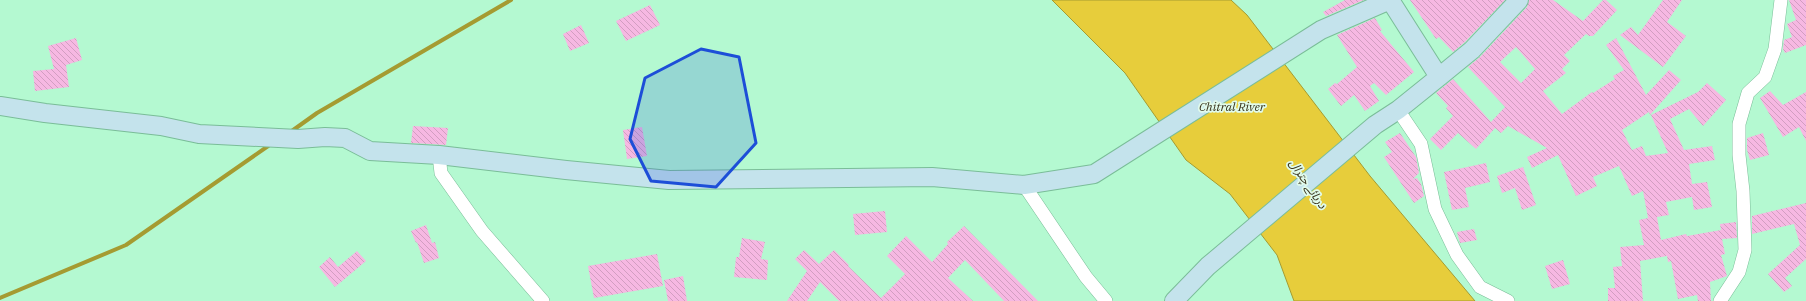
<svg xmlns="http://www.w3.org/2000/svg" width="1806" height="301" font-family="'IBM Plex Serif','Noto Sans Arabic',serif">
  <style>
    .water { fill: #e7cd3b; stroke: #a59b31 }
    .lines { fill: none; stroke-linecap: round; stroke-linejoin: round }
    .stream { stroke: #a59b31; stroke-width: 4 }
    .building { fill: url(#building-back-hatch); fill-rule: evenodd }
    .street-casing { stroke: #7abd98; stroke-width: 14 }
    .secondary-casing { stroke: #7abd98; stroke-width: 20 }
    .street { stroke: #fff; stroke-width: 13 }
    .secondary { stroke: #c4e3ec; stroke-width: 18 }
    .marked { fill: #1d4ed8; fill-opacity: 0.2; stroke: #1d4ed8; stroke-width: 3; stroke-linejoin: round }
    .labels { text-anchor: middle; stroke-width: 3.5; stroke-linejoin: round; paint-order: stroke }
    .water-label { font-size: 12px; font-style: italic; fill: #3a351e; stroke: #e1fbeb }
  </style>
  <defs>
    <pattern id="building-back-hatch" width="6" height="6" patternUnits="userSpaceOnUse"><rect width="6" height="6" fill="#f6b8e2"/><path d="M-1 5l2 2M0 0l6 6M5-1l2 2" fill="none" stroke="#d29ec1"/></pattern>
  </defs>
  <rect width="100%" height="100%" fill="#b4f9d1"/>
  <path class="water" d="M 1052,0 L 1231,0 L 1247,15 L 1370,176 L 1475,301 L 1294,301 L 1277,255 L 1230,194 L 1186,160 L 1125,73 Z"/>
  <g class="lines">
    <path class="stream" d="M 289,133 L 317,113 L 511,0
      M 0,298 L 126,245 L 271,144"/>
  </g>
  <path class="building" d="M 1345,0 L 1364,0 L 1326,16 L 1323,12 Z
    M 1410,0 L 1505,0 L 1465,42 L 1453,52 L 1439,37 L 1436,39 Z
    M 1529,0 L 1553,0 L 1583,21 L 1603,0 L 1606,0 L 1617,10 L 1593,36 L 1589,36 L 1586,34 L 1564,55 L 1570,61 L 1562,69 L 1566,73 L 1543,91 L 1562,114 L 1592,92 L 1593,93 L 1615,79 L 1613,76 L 1624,70 L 1606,45 L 1616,38 L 1646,95 L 1669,70 L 1681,80 L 1650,115 L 1649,112 L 1622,130 L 1632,150 L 1642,146 L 1646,156 L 1668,153 L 1651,115 L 1698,92 L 1707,83 L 1726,100 L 1703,126 L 1689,109 L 1670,119 L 1684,150 L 1712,146 L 1715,160 L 1689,164 L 1692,184 L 1707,182 L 1712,207 L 1694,210 L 1692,197 L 1666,202 L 1669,215 L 1657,217 L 1661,240 L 1686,234 L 1687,236 L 1721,230 L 1720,224 L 1736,222 L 1737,238 L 1722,239 L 1725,254 L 1721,255 L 1727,276 L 1710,282 L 1711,301 L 1698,301 L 1697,295 L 1678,299 L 1671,261 L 1668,262 L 1667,256 L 1640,261 L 1643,301 L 1608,301 L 1608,288 L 1615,288 L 1613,267 L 1622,266 L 1620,247 L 1644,245 L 1639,220 L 1648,218 L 1643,191 L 1632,196 L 1619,166 L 1593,177 L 1597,186 L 1576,196 L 1558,155 L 1532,168 L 1527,157 L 1547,148 L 1508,126 L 1501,133 L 1495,128 L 1476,149 L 1458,133 L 1441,150 L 1430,139 L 1453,116 L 1446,108 L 1448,106 L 1436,93 L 1453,79 L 1491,122 L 1505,107 L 1468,67 L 1480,57 L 1527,7 ZM 1516,47 L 1535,69 L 1521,83 L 1500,62 Z
    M 1663,0 L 1682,0 L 1667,22 L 1686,36 L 1663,67 L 1620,35 L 1631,27 L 1638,35 Z
    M 1789,0 L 1806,0 L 1806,45 L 1785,53 L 1783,49 L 1784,40 L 1792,37 L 1787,24 L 1796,20 Z
    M 650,5 L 660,25 L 626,41 L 616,21 Z
    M 1375,18 L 1382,30 L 1380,31 L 1414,72 L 1386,95 L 1374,83 L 1370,86 L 1379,101 L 1365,111 L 1354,95 L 1341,106 L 1328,89 L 1335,83 L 1337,84 L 1357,67 L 1337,35 Z
    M 581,25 L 589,43 L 570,51 L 563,34 Z
    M 76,38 L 82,60 L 66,65 L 69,87 L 35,91 L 33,71 L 54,69 L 48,46 Z
    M 1770,91 L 1783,105 L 1806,92 L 1806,141 L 1799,127 L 1783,137 L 1760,98 Z
    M 413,126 L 448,128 L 446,145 L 411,143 Z
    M 642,127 L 647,156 L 627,159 L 623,130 Z
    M 1400,133 L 1416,157 L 1419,173 L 1413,179 L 1417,178 L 1421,184 L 1424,196 L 1414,203 L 1384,157 L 1392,152 L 1385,142 Z
    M 1763,133 L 1769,155 L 1750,160 L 1747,150 L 1747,138 Z
    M 1486,163 L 1490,182 L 1465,188 L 1469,207 L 1452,210 L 1444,172 Z
    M 1523,167 L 1536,205 L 1522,210 L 1515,188 L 1502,193 L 1497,176 Z
    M 1806,203 L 1806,259 L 1785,278 L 1792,286 L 1784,292 L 1768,274 L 1800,245 L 1794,224 L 1752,234 L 1752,216 Z
    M 885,211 L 887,232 L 855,235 L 853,214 Z
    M 426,225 L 432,243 L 435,242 L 439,258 L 424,263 L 417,242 L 416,243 L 411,231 Z
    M 964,226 L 1038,301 L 1004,301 L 965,260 L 948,278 L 973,301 L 839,301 L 820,282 L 807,301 L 787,301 L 807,271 L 795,259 L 804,250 L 819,264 L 834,250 L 849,265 L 848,266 L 881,298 L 905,274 L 887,256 L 906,236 L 932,262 L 948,244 L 947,242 Z
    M 1474,229 L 1477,240 L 1460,243 L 1457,232 Z
    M 742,238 L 765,242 L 761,259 L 768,260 L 767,280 L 734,277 L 736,257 L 739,257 Z
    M 357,251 L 366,261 L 335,287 L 319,267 L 330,257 L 338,267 Z
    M 657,254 L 663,286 L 594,298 L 588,266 Z
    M 1563,260 L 1570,284 L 1552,289 L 1545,266 Z
    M 683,276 L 687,301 L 668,301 L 664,280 Z"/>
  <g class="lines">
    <defs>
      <path id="street" d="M 1398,110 L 1421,144 L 1435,209 L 1457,255 L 1480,287 L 1508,301
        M 439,155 L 441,173 L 482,231 L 543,301
        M 1024,185 L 1086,277 L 1106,301
        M 1720,301 L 1739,272 L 1745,250 L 1743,191 L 1739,155 L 1739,124 L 1748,93 L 1765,77 L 1775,49 L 1781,0"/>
      <path id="secondary" d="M 0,106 L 45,113 L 161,126 L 199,134 L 298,139 L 325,137 L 345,138 L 370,151 L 439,155 L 566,170 L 669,180 L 932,177 L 1024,185 L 1094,174 L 1321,30 L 1390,0 L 1439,77 L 1472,50 L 1519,0
        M 1174,301 L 1208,266 L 1375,125 L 1398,110 L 1439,77"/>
    </defs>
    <use href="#street" class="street-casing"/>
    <use href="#secondary" class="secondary-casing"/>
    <use href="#street" class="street"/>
    <use href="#secondary" class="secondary"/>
  </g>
  <path class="marked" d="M 701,49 L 739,57 L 756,143 L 716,187 L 651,181 L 630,139 L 645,78 Z"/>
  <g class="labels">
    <g class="water-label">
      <text x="1232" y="111">Chitral River</text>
      <text transform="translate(1308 184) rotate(56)" y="4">دریائے چترال</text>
    </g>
  </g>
</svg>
